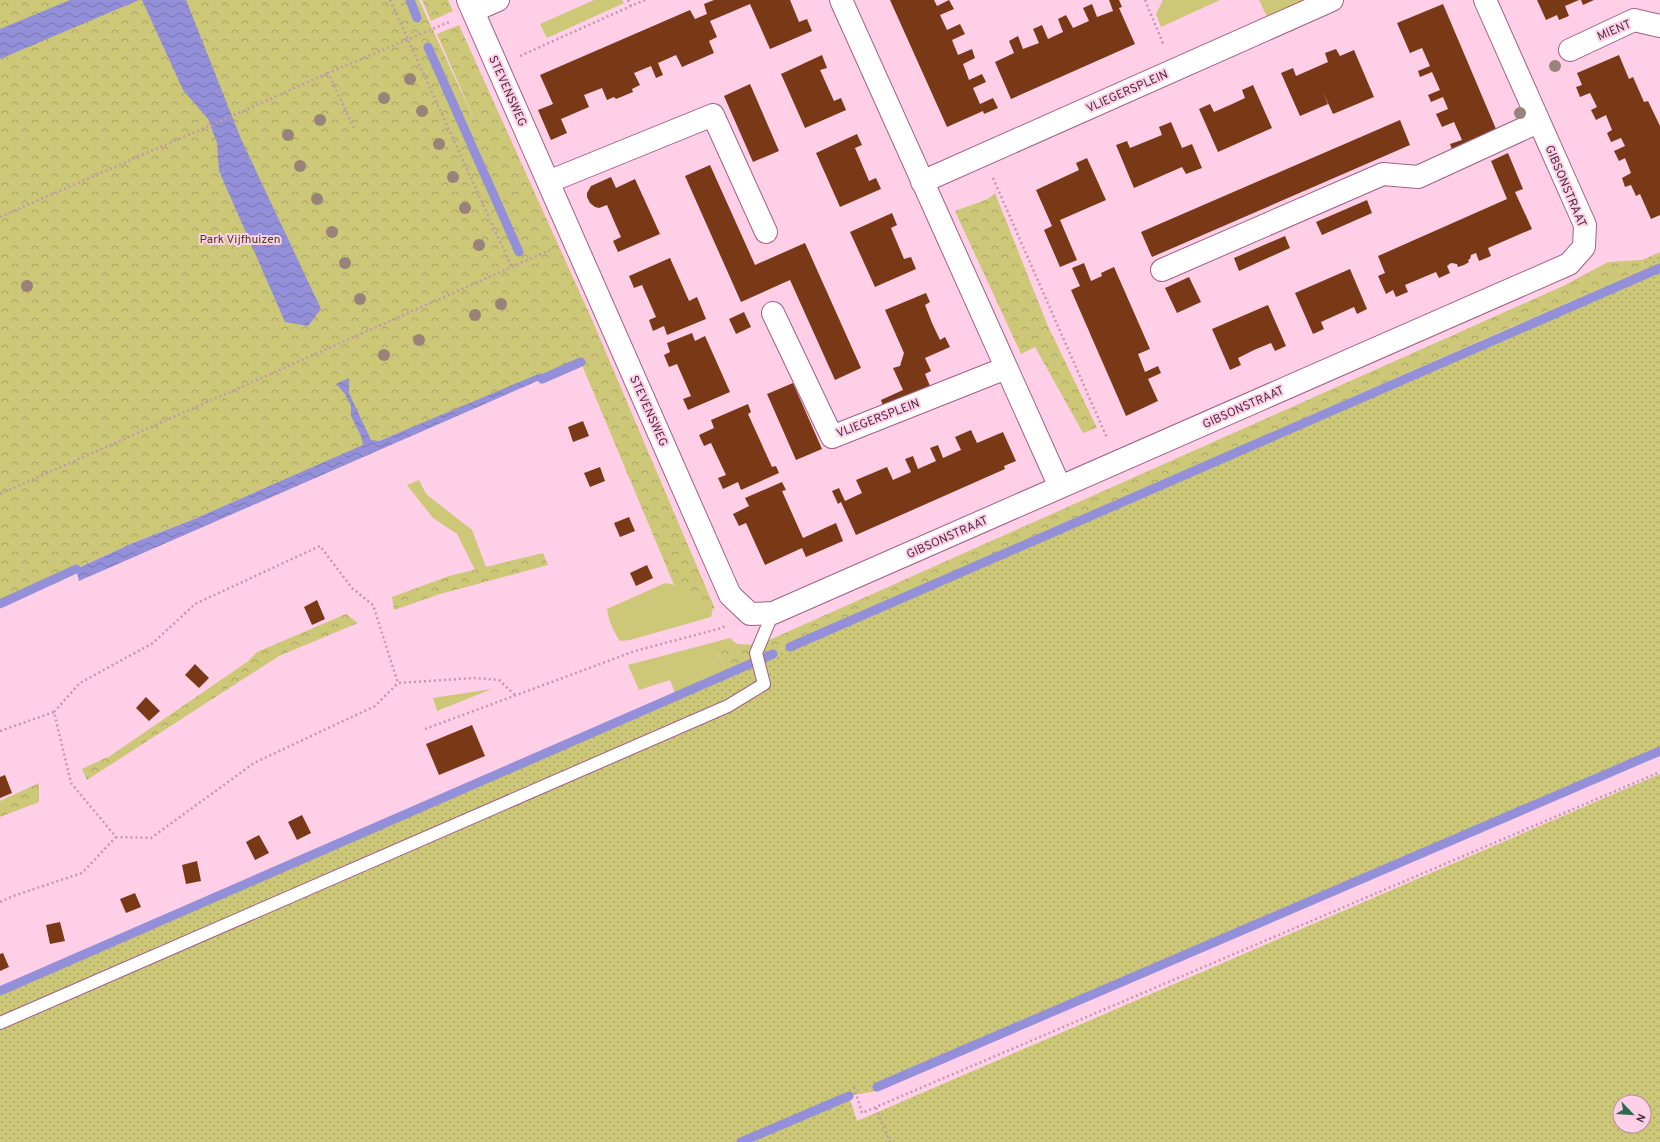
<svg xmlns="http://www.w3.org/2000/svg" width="1660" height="1142" font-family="Overpass,sans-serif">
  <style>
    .grass { fill: url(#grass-dots); fill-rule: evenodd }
    .forest { fill: url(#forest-crowns) }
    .garden { fill: #ccc878 }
    .water { fill: url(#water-waves) }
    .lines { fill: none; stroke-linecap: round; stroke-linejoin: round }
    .stream { stroke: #948fd9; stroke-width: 9 }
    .building { fill: #793916 }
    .lane-casing { stroke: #a35f85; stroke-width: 14 }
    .street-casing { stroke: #a35f85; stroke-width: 24 }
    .path { stroke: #c299ae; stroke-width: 2.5; stroke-dasharray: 2 3; stroke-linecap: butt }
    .lane { stroke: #fff; stroke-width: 12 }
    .street { stroke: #fff; stroke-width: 22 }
    .tree { fill: #988279 }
    .labels { text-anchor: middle; stroke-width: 4; stroke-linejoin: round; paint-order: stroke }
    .street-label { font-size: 12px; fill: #4d2f3f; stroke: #fecfe7 }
    .park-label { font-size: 12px; fill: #45431f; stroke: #fecfe7 }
  </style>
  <defs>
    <pattern id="grass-dots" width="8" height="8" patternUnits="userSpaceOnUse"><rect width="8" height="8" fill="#ccc878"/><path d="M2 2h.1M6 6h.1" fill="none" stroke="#a8a364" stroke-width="1.8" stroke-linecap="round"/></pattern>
    <pattern id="forest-crowns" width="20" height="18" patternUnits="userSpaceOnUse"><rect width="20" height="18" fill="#ccc878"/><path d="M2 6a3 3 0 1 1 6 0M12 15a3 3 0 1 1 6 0" fill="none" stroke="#a8a364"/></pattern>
    <pattern id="water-waves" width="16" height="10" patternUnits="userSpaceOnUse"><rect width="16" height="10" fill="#948fd9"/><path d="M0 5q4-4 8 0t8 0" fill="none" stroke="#7b75b1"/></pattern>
  </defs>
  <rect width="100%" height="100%" fill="#fecfe7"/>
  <path class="grass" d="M 1660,252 L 1660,753 L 876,1091 L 849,1096 L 857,1121 L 1660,774 L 1660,1142 L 0,1142 L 0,994 L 1643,269 L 1642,260 ZM 1620,1102 L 1644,1102 L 1644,1126 L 1620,1126 Z"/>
  <path class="forest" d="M 0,0 L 419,0 L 478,128 L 437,34 L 459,25 L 593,322 L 715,609 L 693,602 L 674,585 L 582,365 L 542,379 L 354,450 L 192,520 L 133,543 L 0,603 Z
    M 422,0 L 448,0 L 453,11 L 431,21 Z
    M 995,193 L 1047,324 L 1097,428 L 1083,433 L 1035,347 L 1021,354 L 955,211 L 988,199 Z
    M 1642,260 L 1643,269 L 727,673 L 717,652 L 737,644 L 758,645 L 1563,286 L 1608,262 Z
    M 543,553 L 548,565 L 440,594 L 394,610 L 392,597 L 449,576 Z
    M 346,614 L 358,623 L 279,656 L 87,780 L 82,769 L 110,756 L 247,662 L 257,652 Z
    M 39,783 L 39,802 L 0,817 L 0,801 Z"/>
  <path class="garden" d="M 594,0 L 622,0 L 624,3 L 547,38 L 540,24 Z
    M 1163,0 L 1220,0 L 1161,27 L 1156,14 Z
    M 1259,0 L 1306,0 L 1267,17 Z
    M 419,480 L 426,494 L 472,530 L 486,567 L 475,570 L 457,534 L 433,518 L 407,485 Z
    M 665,583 L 674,585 L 713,609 L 711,617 L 630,640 L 620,641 C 613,631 609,621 607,609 Z
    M 730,638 L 737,644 L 717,653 L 727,673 L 676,695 L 670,680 L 639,690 L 628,665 Z
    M 492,689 L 437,711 L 433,698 Z"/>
  <path class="water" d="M 70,0 L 139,0 L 0,59 L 0,29 Z
    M 142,0 L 186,0 L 241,139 L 321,309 L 308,326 L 285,322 L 219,171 L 217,143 L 208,119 L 183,90 Z
    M 541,373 L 542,379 L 79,581 L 76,569 L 133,543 L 192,520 L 363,445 L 361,436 L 351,416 L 351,406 L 345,394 L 336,384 L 349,378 L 349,393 L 371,440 L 379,441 Z"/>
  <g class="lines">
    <path class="stream" d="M 410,0 L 417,18
      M 428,47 L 519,252
      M 542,379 L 581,362
      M 0,604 L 76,569
      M 790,647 L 1660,268
      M 0,991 L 773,654
      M 877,1087 L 1660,751
      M 741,1142 L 849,1096"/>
  </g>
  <path class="building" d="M 714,0 L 790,0 L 799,22 L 807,19 L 812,31 L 770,49 L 750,4 L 710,21 L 717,37 L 709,41 L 714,53 L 682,67 L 676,55 L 658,63 L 663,75 L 656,78 L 651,66 L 634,73 L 640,85 L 632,89 L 633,92 L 616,99 L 614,97 L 607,100 L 602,88 L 584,95 L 589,107 L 561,119 L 567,133 L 551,140 L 538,110 L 553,104 L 540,75 L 690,10 L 695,19 L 707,14 L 704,4 Z
    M 890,0 L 934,0 L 937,6 L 949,0 L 954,9 L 940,15 L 947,30 L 960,24 L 965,34 L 952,40 L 958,55 L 972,49 L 975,58 L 963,64 L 969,80 L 982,74 L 986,82 L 973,88 L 980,104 L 993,98 L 998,108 L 984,114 L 983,111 L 947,127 Z
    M 1109,0 L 1119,0 L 1122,7 L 1119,8 L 1135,44 L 1011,99 L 995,62 L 1014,53 L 1009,41 L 1018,36 L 1023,49 L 1039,43 L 1033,29 L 1042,25 L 1048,39 L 1063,32 L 1058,19 L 1066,15 L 1073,28 L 1089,21 L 1083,8 L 1092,4 L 1097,17 L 1113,11 Z
    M 1537,0 L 1579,0 L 1565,6 L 1569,16 L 1559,20 L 1557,15 L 1546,20 Z
    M 1581,0 L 1594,0 L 1583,5 Z
    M 1443,4 L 1496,129 L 1464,143 L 1466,147 L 1453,152 L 1450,144 L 1462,140 L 1454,122 L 1442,127 L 1436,114 L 1448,109 L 1443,97 L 1431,102 L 1428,95 L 1440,90 L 1432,72 L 1420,77 L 1418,71 L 1430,66 L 1422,48 L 1410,53 L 1397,23 Z
    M 1336,49 L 1340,56 L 1354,50 L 1374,97 L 1333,114 L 1323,92 L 1328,104 L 1300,116 L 1281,73 L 1293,68 L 1296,76 L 1328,62 L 1325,53 Z
    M 822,55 L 827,68 L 820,70 L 834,101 L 841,98 L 846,110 L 805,128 L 781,74 Z
    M 1619,55 L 1629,79 L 1633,77 L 1644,102 L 1648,101 L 1660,126 L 1660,215 L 1651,219 L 1640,194 L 1636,196 L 1631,185 L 1625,187 L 1622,178 L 1631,173 L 1625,158 L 1619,161 L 1614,151 L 1625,146 L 1621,138 L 1611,142 L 1607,133 L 1612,130 L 1606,115 L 1596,120 L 1591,110 L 1597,107 L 1590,93 L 1580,97 L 1576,87 L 1582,85 L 1577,73 Z
    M 750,84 L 779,151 L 753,162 L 724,96 Z
    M 1253,85 L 1272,128 L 1218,152 L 1199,109 L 1210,104 L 1214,112 L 1230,105 L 1245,98 L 1242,90 Z
    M 1400,120 L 1410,145 L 1152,257 L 1141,232 Z
    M 1171,122 L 1182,148 L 1192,144 L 1202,168 L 1186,174 L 1182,167 L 1134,188 L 1116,145 L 1127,141 L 1130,148 L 1162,135 L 1159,127 Z
    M 857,134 L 862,145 L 855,148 L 869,181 L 876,178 L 881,189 L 840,207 L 816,153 Z
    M 1508,153 L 1523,189 L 1515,192 L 1532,229 L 1488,248 L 1491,256 L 1479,261 L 1476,253 L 1471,255 L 1470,259 L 1468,260 L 1469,262 L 1464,265 L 1458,267 L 1457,264 L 1451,263 L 1447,266 L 1450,273 L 1439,278 L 1436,272 L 1405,285 L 1408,292 L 1396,297 L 1393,290 L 1386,294 L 1378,276 L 1385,273 L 1378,256 L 1507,199 L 1491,161 Z
    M 1087,158 L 1106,200 L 1060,220 L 1077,260 L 1060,267 L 1044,230 L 1052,226 L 1036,190 L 1079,170 L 1076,163 Z
    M 710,165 L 755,265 L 805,243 L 861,368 L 835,380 L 790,280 L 741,302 L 685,176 Z
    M 611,177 L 616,188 L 635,179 L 660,234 L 618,252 L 613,241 L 621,237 L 607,205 L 599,208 L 595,207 L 590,203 L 587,197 L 587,193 L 591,186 Z
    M 1367,200 L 1372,213 L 1322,235 L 1316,222 Z
    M 892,213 L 897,225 L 891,228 L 904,259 L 911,257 L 916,269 L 875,287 L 850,232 Z
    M 1285,236 L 1290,248 L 1239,271 L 1234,258 Z
    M 670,258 L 689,301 L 697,297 L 706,319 L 667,335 L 664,326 L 653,331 L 649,320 L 656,317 L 642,285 L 634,288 L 629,276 Z
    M 1084,263 L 1091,281 L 1102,276 L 1101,273 L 1114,267 L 1150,349 L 1138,354 L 1145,372 L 1158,366 L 1161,373 L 1148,379 L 1158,401 L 1126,416 L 1071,290 L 1080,286 L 1072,268 Z
    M 1350,269 L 1367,309 L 1357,314 L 1354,307 L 1321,322 L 1324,329 L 1313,334 L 1295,293 Z
    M 1189,277 L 1201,302 L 1177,313 L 1165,288 Z
    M 926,293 L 930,302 L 925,305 L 932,323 L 940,340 L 945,337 L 950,347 L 925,358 L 931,371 L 925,374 L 930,386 L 883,406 L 881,400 L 903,390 L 893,368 L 900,366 L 904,353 L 885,310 Z
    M 1268,305 L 1286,346 L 1275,351 L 1271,343 L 1254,350 L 1238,358 L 1241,365 L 1230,370 L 1212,329 Z
    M 744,312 L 751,327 L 736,334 L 729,319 Z
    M 692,333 L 695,341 L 705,336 L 730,392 L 688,410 L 683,399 L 691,396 L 677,364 L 669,367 L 664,355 L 670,352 L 667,343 Z
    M 793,383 L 822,449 L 796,460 L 767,394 Z
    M 748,404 L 751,412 L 748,414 L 772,467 L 776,466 L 779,473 L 741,490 L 738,482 L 723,489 L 718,478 L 726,475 L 718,458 L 711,443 L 704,446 L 699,435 L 714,428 L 711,420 Z
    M 583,421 L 589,436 L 573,442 L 568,427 Z
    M 971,430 L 977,443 L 1003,432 L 1016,461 L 1004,466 L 1005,469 L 856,535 L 841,502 L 838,504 L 832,491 L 839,488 L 845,501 L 862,493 L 856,480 L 887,467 L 893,480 L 911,472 L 905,459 L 913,456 L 918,469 L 936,461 L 930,448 L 938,445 L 943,458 L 961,450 L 955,437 Z
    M 600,467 L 605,481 L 590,487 L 584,473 Z
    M 782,482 L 786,490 L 782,491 L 803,538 L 836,523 L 843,541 L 806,557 L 802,548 L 765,565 L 746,523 L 739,526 L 733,514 L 749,506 L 745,498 Z
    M 629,517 L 635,531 L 620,537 L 614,523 Z
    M 647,565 L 653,578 L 636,586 L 630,573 Z
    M 317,600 L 325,619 L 312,625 L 304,607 Z
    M 195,664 L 209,678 L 199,688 L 185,675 Z
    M 146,697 L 160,711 L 149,721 L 136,708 Z
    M 472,725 L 485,756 L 439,775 L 426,744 Z
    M 5,775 L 12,793 L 0,798 L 0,777 Z
    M 302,815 L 311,833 L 297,840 L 288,822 Z
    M 259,835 L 269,853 L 255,860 L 246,842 Z
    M 197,861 L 201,881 L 186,884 L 182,865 Z
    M 135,893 L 141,907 L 126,913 L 120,899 Z
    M 60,922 L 65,941 L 50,944 L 46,925 Z
    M 3,953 L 9,967 L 0,971 L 0,954 Z"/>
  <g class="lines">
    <defs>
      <path id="lane" d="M 0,1023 L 728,706 L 764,684 L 756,653 L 773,613"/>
      <path id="street" d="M 468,0 L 730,595 L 750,614 L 773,613 L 1569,264 L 1584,247 L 1585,225 L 1485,0
        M 841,0 L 1060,487
        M 473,11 L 498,0
        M 1570,50 L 1634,20 L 1660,26
        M 548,182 L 713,115 L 766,232
        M 922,182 L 1332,0
        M 1162,270 L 1383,174 L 1418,177 L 1538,122
        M 773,313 L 832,437 L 1006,368"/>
    </defs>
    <use href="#lane" class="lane-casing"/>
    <use href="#street" class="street-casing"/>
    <path class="path" d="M 390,0 L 512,268
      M 628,0 L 631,6 L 645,0
      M 1145,0 L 1164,46
      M 520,56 L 631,6
      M 354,128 L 328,73 L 449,22
      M 993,178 L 1107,438
      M 0,217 L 243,111 L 328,73
      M 0,494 L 550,250
      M 54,712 L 80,683 L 153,643 L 195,604 L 320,546 L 352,588 L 373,605 L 398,683 L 474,678 L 499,680 L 515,695
      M 425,729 L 635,651 L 722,628 L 725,626
      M 0,731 L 54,712 L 71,783 L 116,837 L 151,838 L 254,763 L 375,706 L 398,683
      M 0,902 L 13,896 L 82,873 L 116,837
      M 854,1087 L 862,1113 L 1660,772
      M 876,1108 L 890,1142"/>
    <use href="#lane" class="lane"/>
    <use href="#street" class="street"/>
  </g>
  <g class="tree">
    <circle cx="1555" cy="66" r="6"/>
    <circle cx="410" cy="79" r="6"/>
    <circle cx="384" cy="98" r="6"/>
    <circle cx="422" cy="111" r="6"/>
    <circle cx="1520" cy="113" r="6"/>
    <circle cx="320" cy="120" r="6"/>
    <circle cx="288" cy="135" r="6"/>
    <circle cx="439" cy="144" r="6"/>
    <circle cx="300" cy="166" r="6"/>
    <circle cx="453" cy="177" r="6"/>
    <circle cx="317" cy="199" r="6"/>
    <circle cx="465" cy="208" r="6"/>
    <circle cx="332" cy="232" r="6"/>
    <circle cx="479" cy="245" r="6"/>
    <circle cx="345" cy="263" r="6"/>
    <circle cx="27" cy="286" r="6"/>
    <circle cx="360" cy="299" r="6"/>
    <circle cx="501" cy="304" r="6"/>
    <circle cx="475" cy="315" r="6"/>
    <circle cx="419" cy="340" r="6"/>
    <circle cx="384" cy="355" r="6"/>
  </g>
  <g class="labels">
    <g class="street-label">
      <text transform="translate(1614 30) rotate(-23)" y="4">MIENT</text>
      <text transform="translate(508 91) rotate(66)" y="4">STEVENSWEG</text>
      <text transform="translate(1127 91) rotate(-24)" y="4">VLIEGERSPLEIN</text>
      <text transform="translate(1566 186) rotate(67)" y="4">GIBSONSTRAAT</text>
      <text transform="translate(1243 407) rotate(-24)" y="4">GIBSONSTRAAT</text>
      <text transform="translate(649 411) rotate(66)" y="4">STEVENSWEG</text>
      <text transform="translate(878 418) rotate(-21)" y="4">VLIEGERSPLEIN</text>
      <text transform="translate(947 537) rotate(-24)" y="4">GIBSONSTRAAT</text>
    </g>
    <g class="park-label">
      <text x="240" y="243">Park Vijfhuizen</text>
    </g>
  </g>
  <g transform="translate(1632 1114) rotate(115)"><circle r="19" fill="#fecfe7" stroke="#b78fa4"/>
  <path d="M0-3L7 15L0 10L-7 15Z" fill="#2d6852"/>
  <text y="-6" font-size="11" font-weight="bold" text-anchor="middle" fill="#4d2f3f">N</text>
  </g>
</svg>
